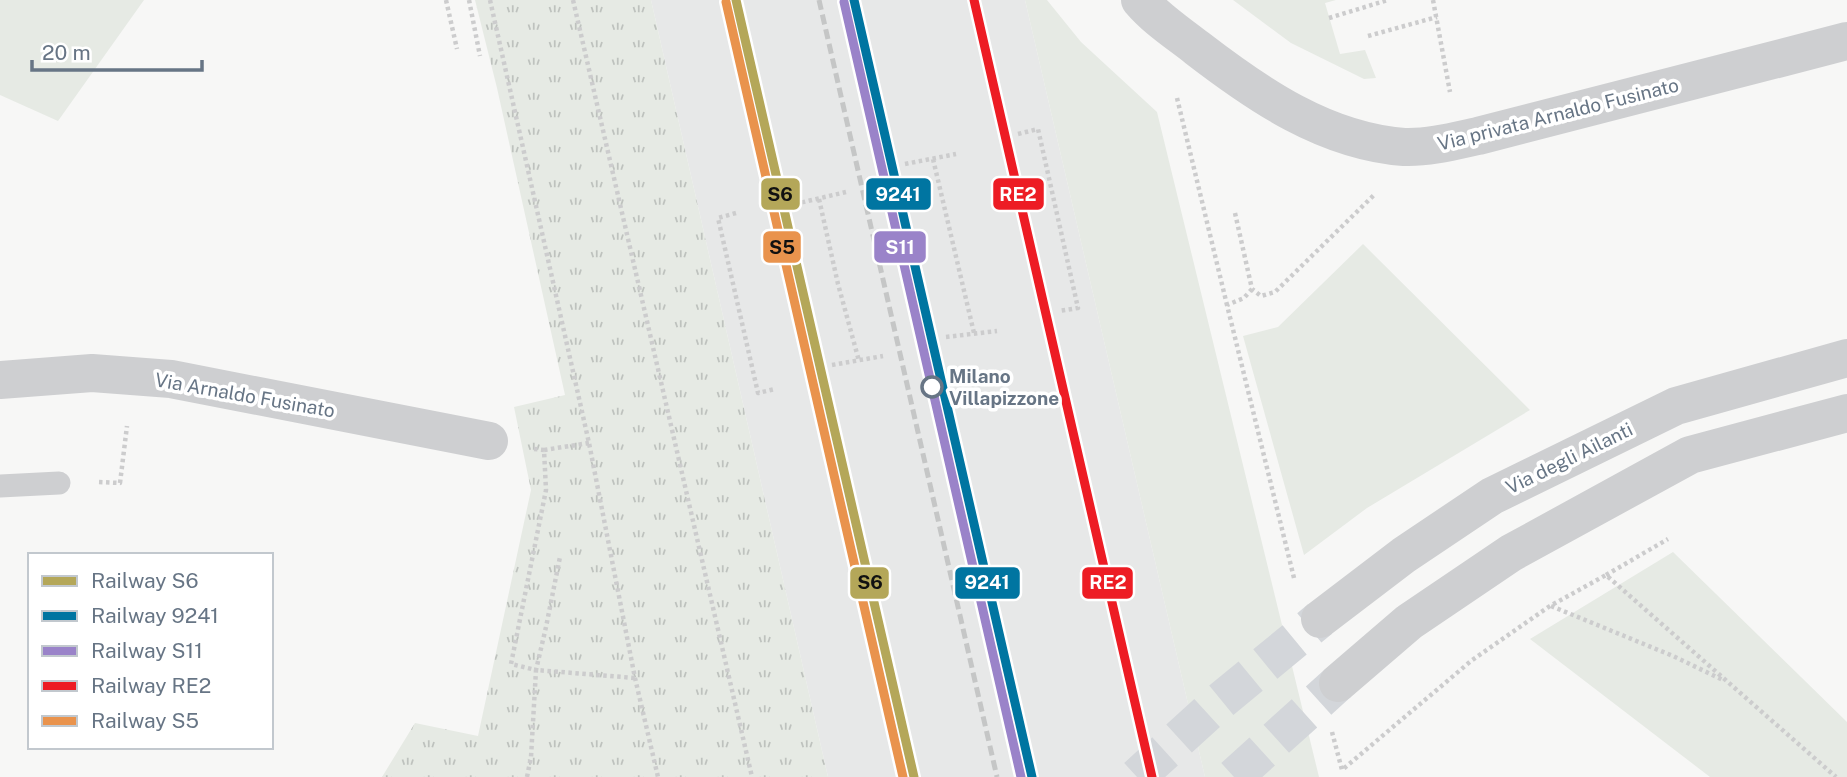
<svg xmlns="http://www.w3.org/2000/svg" width="1847" height="777" font-family="'Public Sans',sans-serif">
  <style>
    .built { fill: #e7e8e8 }
    .grass { fill: #e6eae4 }
    .park { fill: url(#park-tufts) }
    .lines { fill: none; stroke-linecap: round; stroke-linejoin: round }
    .street-tunnel { stroke: #d3d6da; stroke-width: 38; stroke-dasharray: 38 19; stroke-linecap: butt }
    .path { stroke: #cccccd; stroke-width: 4.5; stroke-dasharray: 3.5 3.5; stroke-linecap: butt }
    .lane { stroke: #cecfd1; stroke-width: 23 }
    .street { stroke: #cecfd1; stroke-width: 38 }
    .rail { stroke: #c5c6c6; stroke-width: 5; stroke-dasharray: 10 5; stroke-linecap: butt }
    .rail-1-casing { stroke: #fff; stroke-width: 14 }
    .rail-2-casing { stroke: #fff; stroke-width: 14 }
    .rail-3-casing { stroke: #fff; stroke-width: 14 }
    .rail-4-casing { stroke: #fff; stroke-width: 14 }
    .rail-5-casing { stroke: #fff; stroke-width: 14 }
    .rail-1 { stroke: #b4a759; stroke-width: 9 }
    .rail-2 { stroke: #0075a1; stroke-width: 9 }
    .rail-3 { stroke: #9a83c9; stroke-width: 9 }
    .rail-4 { stroke: #ed1c24; stroke-width: 9 }
    .rail-5 { stroke: #e9934d; stroke-width: 9 }
    .stop-dot { fill: #fff; stroke: #677585; stroke-width: 3.5 }
    .labels { text-anchor: middle; stroke-width: 7; stroke-linejoin: round; paint-order: stroke }
    .street-label { font-size: 19px; fill: #677585; stroke: #fff }
    .stop-label { font-size: 19px; font-weight: bold; fill: #677585; stroke: #fff; text-anchor: start }
    .line-badge { stroke: #fff; stroke-width: 2.5 }
    .badge-label { font-size: 19px; text-anchor: middle; font-weight: bold; fill: #fff }
    .pale-badge-label { font-size: 19px; text-anchor: middle; font-weight: bold; fill: #111 }
  </style>
  <defs>
    <pattern id="park-tufts" width="24" height="20" patternUnits="userSpaceOnUse" patternTransform="scale(1.75)"><rect width="24" height="20" fill="#e6eae4"/><path d="M3 7l-1-3M5 7V3M7 7l1-3M15 17l-1-3M17 17v-4M19 17l1-3" fill="none" stroke="#bec2be"/></pattern>
  </defs>
  <rect width="100%" height="100%" fill="#f7f7f6"/>
  <path class="built" d="M 651,0 L 1025,0 L 1205,777 L 828,777 Z"/>
  <path class="grass" d="M 0,0 L 144,0 L 58,121 L 0,95 Z
    M 1025,0 L 1047,0 L 1081,42 L 1157,112 L 1319,777 L 1205,777 Z
    M 1233,0 L 1336,0 L 1325,3 L 1340,54 L 1365,50 L 1376,78 L 1364,79 L 1291,43 Z
    M 1363,244 L 1530,410 L 1367,508 L 1304,555 L 1243,336 L 1278,327 Z
    M 1673,552 L 1847,722 L 1847,777 L 1710,777 L 1530,639 Z"/>
  <path class="park" d="M 475,0 L 651,0 L 828,777 L 382,777 L 415,723 L 478,736 L 531,490 L 514,407 L 565,395 L 497,88 Z"/>
  <g class="lines">
    <path class="street-tunnel" d="M 1137,777 L 1218,703 L 1320,619
      M 1234,777 L 1338,683"/>
    <path class="path" d="M 446,0 L 457,49
      M 469,0 L 480,56
      M 490,0 L 589,443 L 635,678 L 658,777
      M 573,0 L 752,777
      M 1433,0 L 1450,92
      M 1329,18 L 1388,0
      M 1368,36 L 1437,17
      M 1177,98 L 1227,305
      M 1018,134 L 1038,129 L 1078,308 L 1059,311
      M 933,159 L 974,333
      M 905,164 L 956,154
      M 819,199 L 838,284 L 859,361
      M 795,204 L 846,192
      M 736,213 L 718,218 L 758,393 L 775,389
      M 1235,213 L 1252,289 L 1261,296 L 1275,292 L 1375,194
      M 1252,289 L 1244,298 L 1227,305 L 1294,578
      M 946,337 L 997,331
      M 832,365 L 883,356
      M 534,449 L 544,450 L 546,490 L 511,664 L 536,670 L 546,627 L 560,557
      M 544,450 L 589,443
      M 99,482 L 120,483 L 127,426
      M 1606,575 L 1668,539
      M 1551,606 L 1673,656 L 1723,680
      M 1332,732 L 1342,770 L 1471,661 L 1550,606 L 1606,575 L 1836,777
      M 527,777 L 531,757 L 536,670 L 635,678"/>
    <path class="lane" d="M 0,486 L 59,483"/>
    <path class="street" d="M 1140,0 C 1156,19 1178,33 1197,48 C 1258,95 1325,141 1404,147 C 1428,148 1455,141 1478,136 L 1847,41
      M 0,380 L 92,373 L 171,379 L 489,441
      M 1320,619 L 1404,555 L 1492,496 L 1676,406 L 1847,358
      M 1338,683 L 1409,622 L 1511,553 L 1690,455 L 1847,413"/>
    <path class="rail" d="M 819,0 L 997,777"/>
    <defs>
      <path id="rail-1" d="M 736,0 L 914,777"/>
      <path id="rail-2" d="M 854,0 L 1032,777"/>
      <path id="rail-3" d="M 844,2 L 1021,777"/>
      <path id="rail-4" d="M 974,0 L 1152,777"/>
      <path id="rail-5" d="M 726,2 L 903,777"/>
    </defs>
    <use href="#rail-1" class="rail-1-casing"/>
    <use href="#rail-2" class="rail-2-casing"/>
    <use href="#rail-3" class="rail-3-casing"/>
    <use href="#rail-4" class="rail-4-casing"/>
    <use href="#rail-5" class="rail-5-casing"/>
    <use href="#rail-1" class="rail-1"/>
    <use href="#rail-2" class="rail-2"/>
    <use href="#rail-3" class="rail-3"/>
    <use href="#rail-4" class="rail-4"/>
    <use href="#rail-5" class="rail-5"/>
  </g>
  <circle class="stop-dot" cx="932" cy="387" r="10"/>
  <g class="labels">
    <g class="street-label">
      <text transform="translate(1558 114) rotate(-14)" y="7">Via privata Arnaldo Fusinato</text>
      <text transform="translate(245 395) rotate(10)" y="7">Via Arnaldo Fusinato</text>
      <text transform="translate(1569 458) rotate(-26)" y="7">Via degli Ailanti</text>
    </g>
    <g class="stop-label">
      <text x="949" y="383">Milano<tspan x="949" dy="22">Villapizzone</tspan></text>
    </g>
  </g>
  <g class="line-badge">
    <rect x="760" y="177" width="41" height="34" rx="7" fill="#b4a759"/>
    <rect x="865" y="177" width="67" height="34" rx="7" fill="#0075a1"/>
    <rect x="992" y="177" width="53" height="34" rx="7" fill="#ed1c24"/>
    <rect x="762" y="230" width="40" height="34" rx="7" fill="#e9934d"/>
    <rect x="873" y="230" width="54" height="34" rx="7" fill="#9a83c9"/>
    <rect x="849" y="566" width="41" height="34" rx="7" fill="#b4a759"/>
    <rect x="954" y="566" width="67" height="34" rx="7" fill="#0075a1"/>
    <rect x="1081" y="566" width="53" height="34" rx="7" fill="#ed1c24"/>
  </g>
  <g class="badge-label">
    <text x="898" y="201">9241</text>
    <text x="1018" y="201">RE2</text>
    <text x="900" y="254">S11</text>
    <text x="987" y="589">9241</text>
    <text x="1108" y="589">RE2</text>
  </g>
  <g class="pale-badge-label">
    <text x="780" y="201">S6</text>
    <text x="782" y="254">S5</text>
    <text x="870" y="589">S6</text>
  </g>
  <rect x="28" y="553" width="245" height="196" fill="#ffffff" stroke="#c2c8ce" stroke-width="2"/>
  <rect x="42" y="576" width="35" height="10" fill="#b4a759" stroke="#c2c8ce" stroke-width="2"/>
  <text x="91" y="588" font-size="21" fill="#677585">Railway S6</text>
  <rect x="42" y="611" width="35" height="10" fill="#0075a1" stroke="#c2c8ce" stroke-width="2"/>
  <text x="91" y="623" font-size="21" fill="#677585">Railway 9241</text>
  <rect x="42" y="646" width="35" height="10" fill="#9a83c9" stroke="#c2c8ce" stroke-width="2"/>
  <text x="91" y="658" font-size="21" fill="#677585">Railway S11</text>
  <rect x="42" y="681" width="35" height="10" fill="#ed1c24" stroke="#c2c8ce" stroke-width="2"/>
  <text x="91" y="693" font-size="21" fill="#677585">Railway RE2</text>
  <rect x="42" y="716" width="35" height="10" fill="#e9934d" stroke="#c2c8ce" stroke-width="2"/>
  <text x="91" y="728" font-size="21" fill="#677585">Railway S5</text>
  <path d="M32 60v10h170v-10" fill="none" stroke="#677585" stroke-width="3.5"/>
  <text x="42" y="60" font-size="21" fill="#677585" stroke="#ffffff" stroke-width="5" paint-order="stroke">20 m</text>
</svg>
